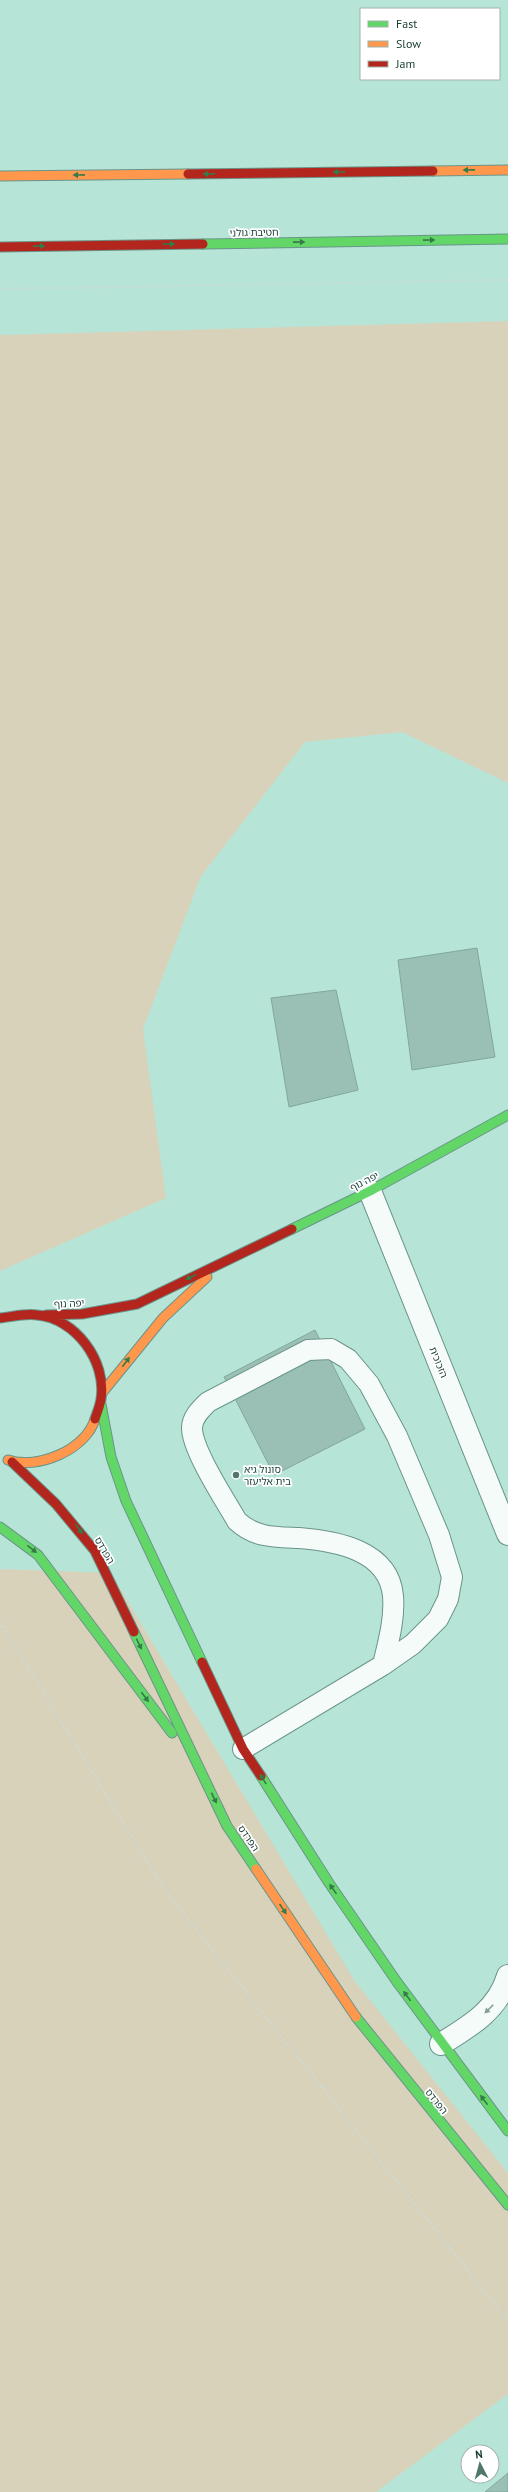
<svg xmlns="http://www.w3.org/2000/svg" width="508" height="2492" font-family="'PT Sans','Noto Sans Hebrew',sans-serif">
  <style>
    .green { fill: #d8d2bb }
    .building { fill: #9ac0b6; stroke: #81a79d }
    .lines { fill: none; stroke-linecap: round; stroke-linejoin: round }
    .lane-casing { stroke: #6b948a; stroke-width: 22 }
    .street-casing { stroke: #6b948a; stroke-width: 24 }
    .fast-casing { stroke: #6b948a; stroke-width: 11 }
    .slow-casing { stroke: #6b948a; stroke-width: 11 }
    .jam-casing { stroke: #6b948a; stroke-width: 11 }
    .path { stroke: #cbdad5; stroke-width: 2.5; stroke-dasharray: 2 3; stroke-linecap: butt }
    .lane { stroke: #f4fbf9; stroke-width: 20 }
    .street { stroke: #f4fbf9; stroke-width: 22 }
    .fast { stroke: #63d668; stroke-width: 9 }
    .slow { stroke: #ff974d; stroke-width: 9 }
    .jam { stroke: #b3261e; stroke-width: 9 }
    .oneway { fill: #357a48 }
    .oneway2 { fill: #869c96 }
    .poi-dot { fill: #4f776d; stroke: #fff; stroke-width: 1.5 }
    .labels { text-anchor: middle; stroke-width: 3.5; stroke-linejoin: round; paint-order: stroke }
    .street-label { font-size: 10px; fill: #173c33; stroke: #fff }
    .poi-label { font-size: 10px; fill: #173c33; stroke: #fff; text-anchor: start }
  </style>
  <rect width="100%" height="100%" fill="#b6e5d8"/>
  <path class="green" d="M 508,321 L 508,783 L 402,732 L 305,742 L 201,876 L 143,1029 L 166,1198 L 0,1271 L 0,335 Z
    M 0,1569 L 111,1573 L 354,1980 L 508,2173 L 508,2394 L 376,2492 L 0,2492 Z"/>
  <path class="building" d="M 477,948 L 495,1057 L 412,1070 L 398,960 Z
    M 336,990 L 358,1090 L 289,1107 L 271,998 Z
    M 315,1330 L 365,1429 L 274,1475 L 224,1377 Z
    M 508,2473 L 508,2492 L 485,2492 Z"/>
  <g class="lines">
    <defs>
      <path id="lane" d="M 243,1749 L 383,1665 L 413,1644 L 438,1619 L 448,1599 L 452,1577 L 439,1535 L 397,1436 L 369,1384 L 348,1359 L 331,1349 L 308,1350 L 208,1402 C 201,1409 192,1417 192,1428 C 192,1450 225,1500 237,1521 C 255,1538 275,1537 299,1538 C 336,1541 389,1550 393,1596 C 395,1619 388,1643 383,1665"/>
      <path id="street" d="M 370,1191 L 508,1534
        M 441,2044 C 470,2026 498,2010 508,1976"/>
      <path id="fast" d="M 203,244 L 508,239
        M 292,1229 L 370,1191 L 508,1115
        M 101,1404 L 111,1457 L 126,1501 L 202,1662
        M 0,1527 L 38,1555 L 172,1733
        M 134,1632 L 227,1826 L 256,1869
        M 261,1776 L 329,1883 L 397,1982 L 508,2131
        M 356,2017 L 508,2205"/>
      <path id="slow" d="M 433,171 L 508,170
        M 0,176 L 188,174
        M 102,1393 L 163,1318 L 207,1277
        M 8,1460 C 37,1470 86,1450 95,1419
        M 256,1869 L 356,2017"/>
      <path id="jam" d="M 188,174 L 433,171
        M 0,247 L 203,244
        M 46,1315 L 82,1314 L 137,1304 L 292,1229
        M 0,1318 C 12,1317 25,1313 37,1315 C 75,1318 107,1361 101,1399 C 100,1406 97,1413 95,1419
        M 12,1462 L 56,1504 L 95,1551 L 134,1632
        M 202,1662 L 243,1749 L 261,1776"/>
    </defs>
    <use href="#lane" class="lane-casing"/>
    <use href="#street" class="street-casing"/>
    <use href="#fast" class="fast-casing"/>
    <use href="#slow" class="slow-casing"/>
    <use href="#jam" class="jam-casing"/>
    <path class="path" d="M 0,289 L 508,280
      M 0,1622 L 164,1889 L 508,2321"/>
    <use href="#lane" class="lane"/>
    <use href="#street" class="street"/>
    <use href="#fast" class="fast"/>
    <use href="#slow" class="slow"/>
    <use href="#jam" class="jam"/>
  </g>
  <defs><path id="oneway-solid" d="M-6-.8H1V-3.2L6.5 0L1 3.2V.8H-6Z"/></defs>
  <g class="oneway">
    <use href="#oneway-solid" transform="translate(469 170) rotate(179)"/>
    <use href="#oneway-solid" transform="translate(339 172) rotate(179)"/>
    <use href="#oneway-solid" transform="translate(209 174) rotate(179)"/>
    <use href="#oneway-solid" transform="translate(79 175) rotate(179)"/>
    <use href="#oneway-solid" transform="translate(429 240) rotate(-1)"/>
    <use href="#oneway-solid" transform="translate(299 242) rotate(-1)"/>
    <use href="#oneway-solid" transform="translate(169 244) rotate(-1)"/>
    <use href="#oneway-solid" transform="translate(39 246) rotate(-1)"/>
    <use href="#oneway-solid" transform="translate(191 1277) rotate(154)"/>
    <use href="#oneway-solid" transform="translate(126 1362) rotate(-53)"/>
    <use href="#oneway-solid" transform="translate(79 1529) rotate(54)"/>
    <use href="#oneway-solid" transform="translate(32 1549) rotate(38)"/>
    <use href="#oneway-solid" transform="translate(139 1644) rotate(64)"/>
    <use href="#oneway-solid" transform="translate(145 1697) rotate(53)"/>
    <use href="#oneway-solid" transform="translate(263 1779) rotate(-122)"/>
    <use href="#oneway-solid" transform="translate(214 1798) rotate(64)"/>
    <use href="#oneway-solid" transform="translate(333 1889) rotate(-125)"/>
    <use href="#oneway-solid" transform="translate(283 1909) rotate(56)"/>
    <use href="#oneway-solid" transform="translate(407 1996) rotate(-126)"/>
    <use href="#oneway-solid" transform="translate(484 2100) rotate(-127)"/>
  </g>
  <use class="oneway2" href="#oneway-solid" transform="translate(489 2009) rotate(135)"/>
  <circle class="poi-dot" cx="236" cy="1475" r="4"/>
  <g class="labels">
    <g class="street-label">
      <text transform="translate(254 232) rotate(-1)" y="4">חטיבת גולני</text>
      <text transform="translate(364 1181) rotate(-27)" y="4">יפה נוף</text>
      <text transform="translate(69 1303) rotate(-3)" y="4">יפה נוף</text>
      <text transform="translate(439 1362) rotate(68)" y="4">הזכוכית</text>
      <text transform="translate(105 1550) rotate(60)" y="4">הפרדס</text>
      <text transform="translate(249 1838) rotate(56)" y="4">הפרדס</text>
      <text transform="translate(437 2101) rotate(51)" y="4">הפרדס</text>
    </g>
    <g class="poi-label">
      <text x="244" y="1473">סונול גיא<tspan x="244" dy="12">בית אליעזר</tspan></text>
    </g>
  </g>
  <rect x="360" y="8" width="140" height="72" fill="#ffffff" stroke="#a2b1ad"/>
  <rect x="368" y="21" width="20" height="6" fill="#63d668" stroke="#a2b1ad"/>
  <text x="396" y="28" font-size="12" fill="#173c33">Fast</text>
  <rect x="368" y="41" width="20" height="6" fill="#ff974d" stroke="#a2b1ad"/>
  <text x="396" y="48" font-size="12" fill="#173c33">Slow</text>
  <rect x="368" y="61" width="20" height="6" fill="#b3261e" stroke="#a2b1ad"/>
  <text x="396" y="68" font-size="12" fill="#173c33">Jam</text>
  <g transform="translate(480 2464) rotate(354)"><circle r="19" fill="#ffffff" stroke="#a2b1ad"/>
  <path d="M0-3L7 15L0 10L-7 15Z" fill="#4f776d"/>
  <text y="-6" font-size="11" font-weight="bold" text-anchor="middle" fill="#173c33">N</text>
  </g>
</svg>
